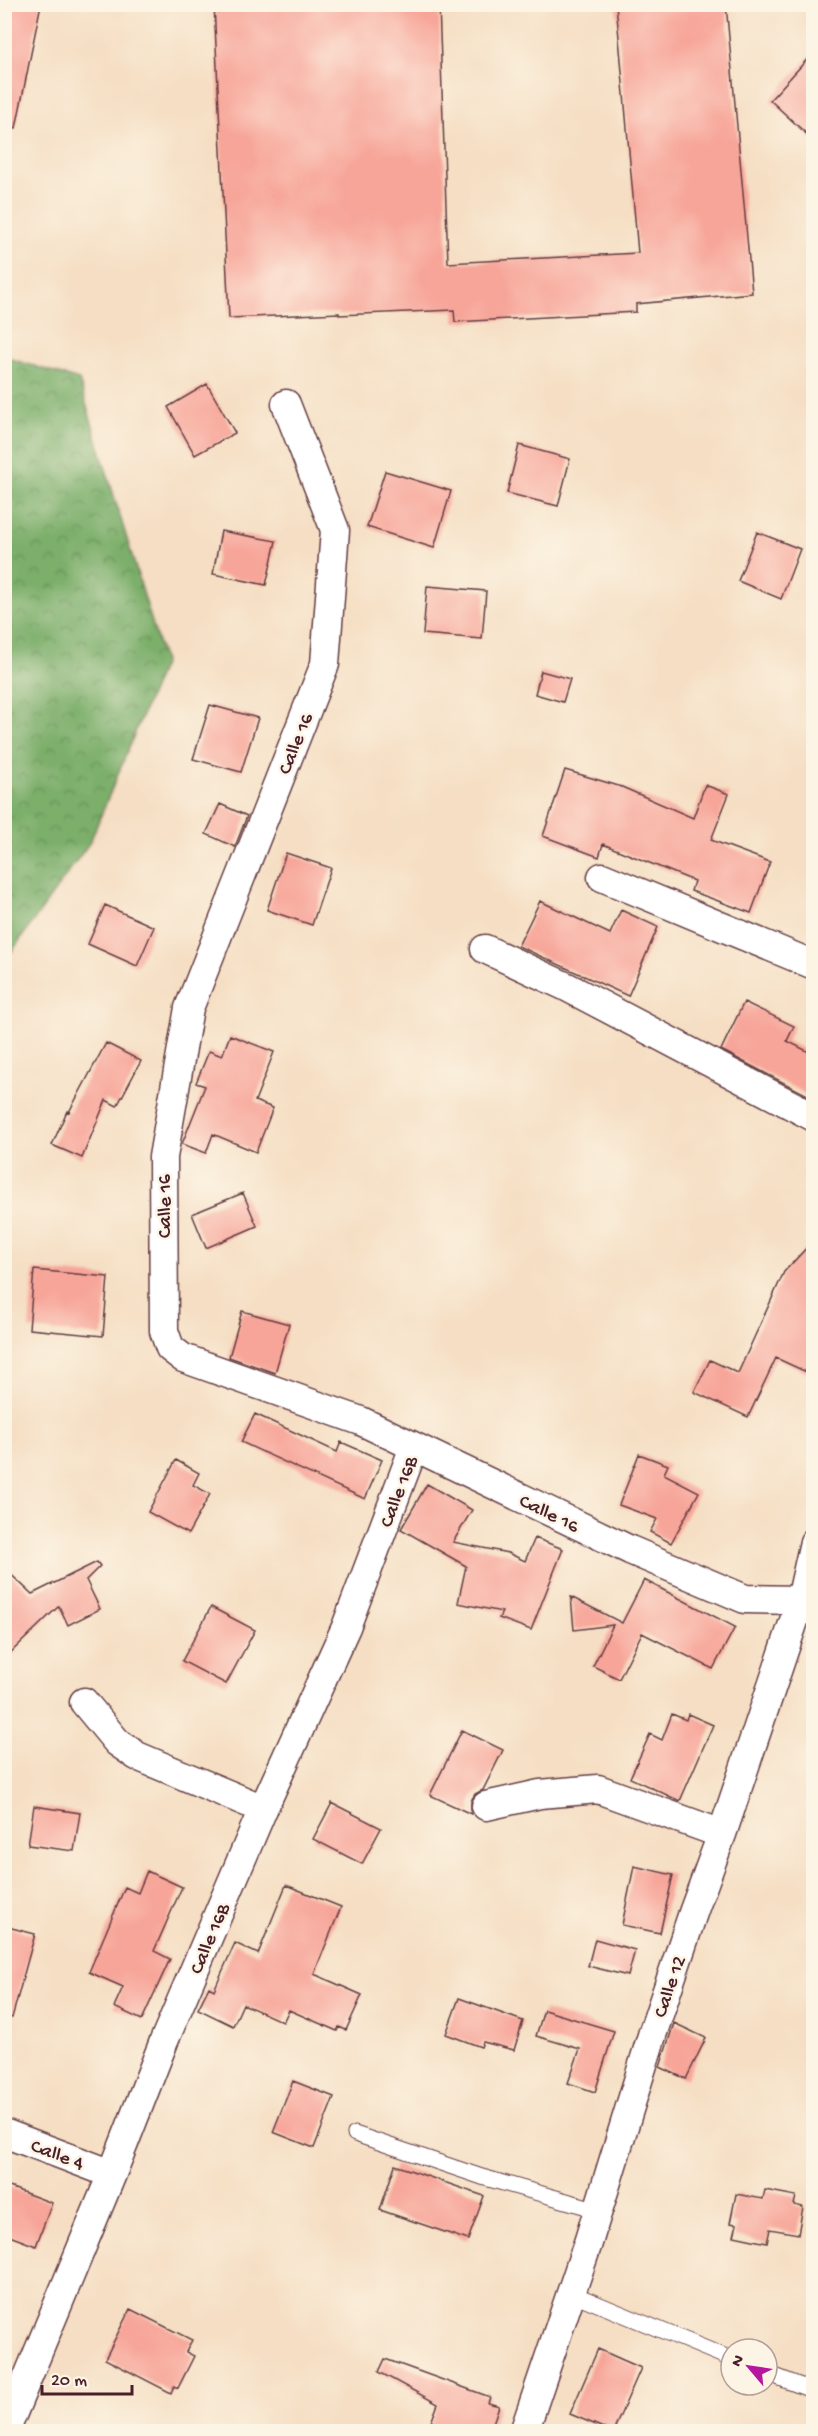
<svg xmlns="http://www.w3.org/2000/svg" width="818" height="2436" font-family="'Gochi Hand',sans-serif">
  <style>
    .forest { fill: url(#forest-crowns); stroke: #62674a; stroke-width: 1.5 }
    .building { fill: #f7a599 }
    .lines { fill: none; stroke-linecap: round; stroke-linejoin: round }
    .lane-casing { stroke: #643c42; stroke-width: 17 }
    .street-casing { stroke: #643c42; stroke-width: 31 }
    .lane { stroke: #fff; stroke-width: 15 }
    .street { stroke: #fff; stroke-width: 28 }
    .labels { text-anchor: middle; stroke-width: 5; stroke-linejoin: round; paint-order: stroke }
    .street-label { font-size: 20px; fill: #4a1f2b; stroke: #fcf5e5 }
  </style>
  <defs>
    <pattern id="forest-crowns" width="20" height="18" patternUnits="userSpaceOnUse" patternTransform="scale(1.5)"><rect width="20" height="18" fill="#7baf6a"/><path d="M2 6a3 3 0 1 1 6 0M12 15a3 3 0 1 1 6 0" fill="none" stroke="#678e57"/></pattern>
  </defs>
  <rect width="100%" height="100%" fill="#fcf5e5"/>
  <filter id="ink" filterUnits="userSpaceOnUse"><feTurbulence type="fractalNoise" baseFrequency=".0167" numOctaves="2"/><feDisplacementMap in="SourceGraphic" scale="12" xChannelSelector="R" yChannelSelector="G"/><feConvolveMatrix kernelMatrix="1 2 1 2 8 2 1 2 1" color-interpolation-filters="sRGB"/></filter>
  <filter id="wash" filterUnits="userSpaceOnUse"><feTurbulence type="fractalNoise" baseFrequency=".008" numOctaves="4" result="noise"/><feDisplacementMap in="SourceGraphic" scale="24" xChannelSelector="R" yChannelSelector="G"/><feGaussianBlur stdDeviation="1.35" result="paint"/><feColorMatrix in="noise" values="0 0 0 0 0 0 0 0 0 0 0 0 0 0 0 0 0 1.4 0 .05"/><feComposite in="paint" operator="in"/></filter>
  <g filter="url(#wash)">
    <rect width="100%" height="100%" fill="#f5dec3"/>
    <path class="forest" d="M 5,357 L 79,380 L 164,662 L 90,842 L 5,961 Z"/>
    <g id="blocks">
      <path class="building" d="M 4,4 L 41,4 L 16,128 L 4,127 Z
        M 214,4 L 439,4 L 448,263 L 638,253 L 616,4 L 726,4 L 752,293 L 636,304 L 636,312 L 455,322 L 454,310 L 339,315 L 339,313 L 229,318 Z
        M 813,53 L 813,140 L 770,100 Z
        M 207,384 L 235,433 L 195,455 L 168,407 Z
        M 519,445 L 570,459 L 558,506 L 507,493 Z
        M 385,471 L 451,491 L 434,548 L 367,527 Z
        M 221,531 L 276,541 L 266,585 L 213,574 Z
        M 757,532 L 800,549 L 781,599 L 738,581 Z
        M 427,586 L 486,591 L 482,639 L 423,634 Z
        M 541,671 L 570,679 L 563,702 L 535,694 Z
        M 210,705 L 258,718 L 241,772 L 193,759 Z
        M 565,770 L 622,787 L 693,818 L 705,785 L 729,794 L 711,840 L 770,862 L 751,913 L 691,891 L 694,881 L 603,844 L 599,857 L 543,836 Z
        M 220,804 L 247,816 L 235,847 L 206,834 Z
        M 286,853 L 331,868 L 312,925 L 267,910 Z
        M 540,901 L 610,934 L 621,910 L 658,927 L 628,996 L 518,946 Z
        M 105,905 L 154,927 L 137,966 L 88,944 Z
        M 744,1002 L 794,1026 L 787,1041 L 813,1054 L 813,1098 L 721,1050 Z
        M 230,1035 L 274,1052 L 255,1101 L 273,1108 L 256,1152 L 213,1134 L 206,1153 L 182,1144 L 205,1086 L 196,1083 L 209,1051 L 222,1056 Z
        M 106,1043 L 141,1061 L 117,1106 L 106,1100 L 82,1158 L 52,1145 L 67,1111 L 69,1112 Z
        M 243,1193 L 257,1226 L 206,1248 L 192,1214 Z
        M 813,1241 L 813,1375 L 776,1358 L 748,1417 L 694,1392 L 710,1360 L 738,1373 L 784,1272 Z
        M 34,1270 L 108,1277 L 103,1336 L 29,1329 Z
        M 242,1311 L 289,1324 L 275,1373 L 229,1357 Z
        M 255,1414 L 337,1452 L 341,1442 L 382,1460 L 365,1499 L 241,1442 Z
        M 639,1454 L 668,1465 L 664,1474 L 699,1492 L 671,1543 L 650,1532 L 657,1519 L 619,1505 Z
        M 176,1460 L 199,1473 L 193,1485 L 210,1494 L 188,1534 L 148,1512 Z
        M 427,1484 L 472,1510 L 453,1542 L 508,1553 L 525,1561 L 535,1538 L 563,1549 L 531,1630 L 499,1618 L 502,1612 L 458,1603 L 466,1566 L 401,1529 Z
        M 97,1562 L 100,1566 L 86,1580 L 100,1609 L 68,1625 L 59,1606 L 4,1659 L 4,1568 L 32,1594 Z
        M 644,1580 L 735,1627 L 713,1669 L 642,1633 L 619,1679 L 593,1666 L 613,1625 L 574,1630 L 571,1597 L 622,1623 Z
        M 211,1607 L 255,1630 L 226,1684 L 182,1661 Z
        M 672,1714 L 686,1720 L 688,1714 L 713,1725 L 680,1801 L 630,1778 L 650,1734 L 662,1740 Z
        M 462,1730 L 503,1750 L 483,1790 L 475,1794 L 471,1801 L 471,1814 L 430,1795 Z
        M 332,1803 L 381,1828 L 362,1864 L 313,1839 Z
        M 34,1806 L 80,1813 L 74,1851 L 28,1845 Z
        M 634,1866 L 673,1875 L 660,1933 L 622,1925 Z
        M 147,1871 L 182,1887 L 154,1951 L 170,1959 L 142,2020 L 114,2007 L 123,1987 L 89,1972 L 125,1887 L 138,1893 Z
        M 286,1885 L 341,1907 L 314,1974 L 362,1995 L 346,2030 L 339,2027 L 337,2031 L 289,2010 L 283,2022 L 243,2004 L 233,2026 L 198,2009 L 209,1987 L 214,1990 L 235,1943 L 258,1954 Z
        M 4,1926 L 35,1934 L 12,2018 L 4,2017 Z
        M 595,1939 L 635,1950 L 628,1976 L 588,1966 Z
        M 459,1998 L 523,2021 L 514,2050 L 483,2042 L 481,2047 L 446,2034 Z
        M 544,2010 L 614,2031 L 595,2092 L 568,2083 L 580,2049 L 536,2036 Z
        M 674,2023 L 706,2038 L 686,2079 L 660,2067 Z
        M 293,2081 L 334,2097 L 314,2148 L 273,2132 Z
        M 395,2165 L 484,2196 L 468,2240 L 380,2210 Z
        M 4,2185 L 52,2203 L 36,2246 L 4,2234 Z
        M 765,2190 L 796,2196 L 794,2205 L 803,2207 L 798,2234 L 770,2229 L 767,2243 L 734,2236 L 737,2224 L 730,2223 L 736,2194 L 763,2199 Z
        M 130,2309 L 192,2340 L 186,2352 L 194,2356 L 178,2388 L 174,2386 L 171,2393 L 105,2359 Z
        M 598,2349 L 641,2368 L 613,2432 L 570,2414 Z
        M 385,2359 L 490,2397 L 488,2403 L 499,2406 L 490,2432 L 450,2432 L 430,2425 L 438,2404 L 379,2372 Z"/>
    </g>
  </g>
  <g filter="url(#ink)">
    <use href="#blocks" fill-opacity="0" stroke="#643c42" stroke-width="1.5"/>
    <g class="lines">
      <defs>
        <path id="lane" d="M 355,2134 L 482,2177 L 598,2210
          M 571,2293 L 731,2359
          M 767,2373 L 814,2391"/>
        <path id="street" d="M 286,404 L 335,530 L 325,664 L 189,1008 L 163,1157 L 164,1331 L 170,1348 L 183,1358 L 361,1421 L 630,1550 L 745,1599 L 801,1600 L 814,1598
          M 602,877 L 814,965
          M 485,949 L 567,987 L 814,1117
          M 84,1702 L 117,1742 L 137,1756 L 263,1809
          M 486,1806 L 540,1794 L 598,1789 L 722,1834
          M 4,2133 L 112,2174
          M 5,2432 L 112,2174 L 164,2041 L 263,1809 L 346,1627 L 414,1447
          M 524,2432 L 588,2243 L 653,2032 L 694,1910 L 722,1834 L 801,1600 L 814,1542"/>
      </defs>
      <use href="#lane" class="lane-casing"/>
      <use href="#street" class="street-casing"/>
      <use href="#lane" class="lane"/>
      <use href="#street" class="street"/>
    </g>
  </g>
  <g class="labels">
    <g class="street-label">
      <text transform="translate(294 743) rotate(-68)" y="7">Calle 16</text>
      <text transform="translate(163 1206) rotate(-90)" y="7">Calle 16</text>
      <text transform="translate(397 1491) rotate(-69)" y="7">Calle 16B</text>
      <text transform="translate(550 1512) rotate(26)" y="7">Calle 16</text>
      <text transform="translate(208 1938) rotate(-67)" y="7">Calle 16B</text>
      <text transform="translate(668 1986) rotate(-71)" y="7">Calle 12</text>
      <text transform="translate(58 2153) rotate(21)" y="7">Calle 4</text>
    </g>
  </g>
  <rect width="818" height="2436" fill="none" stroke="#fcf5e5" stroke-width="24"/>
  <g transform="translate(749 2367) rotate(299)"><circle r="28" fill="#fcf5e5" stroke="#b59f9b" stroke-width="1.5"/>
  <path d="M0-4.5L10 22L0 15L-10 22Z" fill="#b5179e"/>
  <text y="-9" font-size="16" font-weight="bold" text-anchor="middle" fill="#4a1f2b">N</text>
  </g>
  <path d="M42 2385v9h90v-9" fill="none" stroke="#4a1f2b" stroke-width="3"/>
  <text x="51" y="2385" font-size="18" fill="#4a1f2b" stroke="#fcf5e5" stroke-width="4.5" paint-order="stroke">20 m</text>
</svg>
